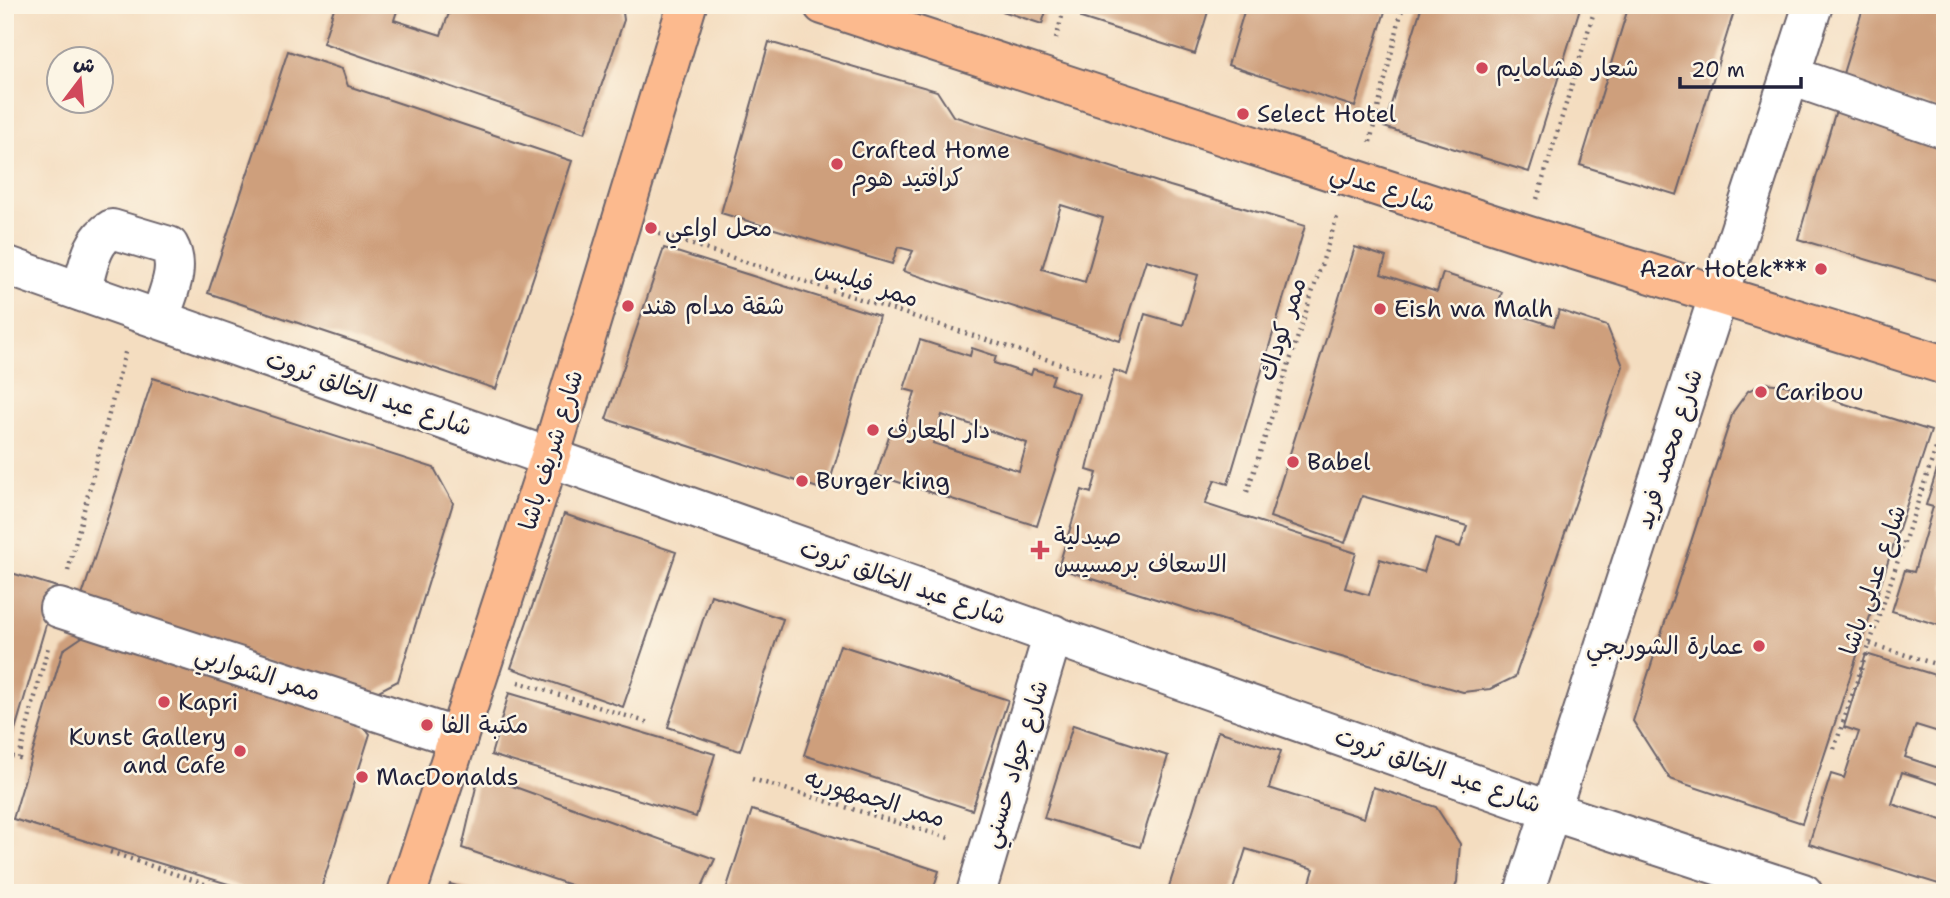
<svg xmlns="http://www.w3.org/2000/svg" width="1950" height="898" font-family="'Shantell Sans','Playpen Sans Arabic',sans-serif">
  <style>
    .building { fill: #ce9f7c; fill-rule: evenodd }
    .lines { fill: none; stroke-linecap: round; stroke-linejoin: round }
    .minor-casing { stroke: #6c636a; stroke-width: 42 }
    .major-casing { stroke: #6c636a; stroke-width: 42 }
    .path { stroke: #6c636a; stroke-width: 4.5; stroke-dasharray: 2 5; stroke-linecap: butt }
    .minor { stroke: #fff; stroke-width: 38 }
    .major { stroke: #fcba8e; stroke-width: 38 }
    .poi-dot { fill: #d1495b; stroke: #fcf5e5; stroke-width: 2.5 }
    .labels { text-anchor: middle; stroke-width: 5; stroke-linejoin: round; paint-order: stroke }
    .poi-label { font-size: 24px; fill: #22223b; stroke: #fcf5e5; text-anchor: start }
    .street-label { font-size: 24px; fill: #22223b; stroke: #fcf5e5 }
  </style>
  <rect width="100%" height="100%" fill="#fcf5e5"/>
  <filter id="ink" filterUnits="userSpaceOnUse"><feTurbulence type="fractalNoise" baseFrequency=".0143" numOctaves="2"/><feDisplacementMap in="SourceGraphic" scale="14" xChannelSelector="R" yChannelSelector="G"/><feConvolveMatrix kernelMatrix="1 2 1 2 8 2 1 2 1" color-interpolation-filters="sRGB"/></filter>
  <filter id="wash" filterUnits="userSpaceOnUse"><feTurbulence type="fractalNoise" baseFrequency=".00686" numOctaves="4" result="noise"/><feDisplacementMap in="SourceGraphic" scale="28" xChannelSelector="R" yChannelSelector="G"/><feGaussianBlur stdDeviation="1.57" result="paint"/><feColorMatrix in="noise" values="0 0 0 0 0 0 0 0 0 0 0 0 0 0 0 0 0 1.4 0 .05"/><feComposite in="paint" operator="in"/></filter>
  <g filter="url(#wash)">
    <rect width="100%" height="100%" fill="#f4ddc0"/>
    <g id="blocks">
      <path class="building" d="M 335,5 L 399,5 L 394,20 L 441,35 L 452,5 L 622,5 L 624,20 L 585,133 L 323,43 Z
        M 984,5 L 1048,5 L 1042,24 Z
        M 1085,5 L 1210,5 L 1195,54 L 1081,18 Z
        M 1246,5 L 1387,5 L 1355,107 L 1228,65 Z
        M 1422,5 L 1570,5 L 1580,8 L 1529,172 L 1384,127 Z
        M 1629,5 L 1736,5 L 1677,195 L 1580,165 Z
        M 1864,5 L 1945,5 L 1945,112 L 1841,80 Z
        M 769,42 L 937,91 L 953,116 L 1170,186 L 1305,226 L 1228,484 L 1215,480 L 1205,504 L 1356,553 L 1345,588 L 1369,595 L 1380,559 L 1424,572 L 1435,539 L 1460,547 L 1467,526 L 1362,496 L 1345,543 L 1270,517 L 1355,247 L 1386,257 L 1381,274 L 1437,292 L 1443,273 L 1502,292 L 1497,308 L 1554,326 L 1559,310 L 1607,326 L 1623,366 L 1515,677 L 1490,689 L 1463,692 L 1324,652 L 1058,568 L 1082,490 L 1091,493 L 1097,473 L 1087,470 L 1093,444 L 1114,370 L 1127,375 L 1145,314 L 1183,325 L 1198,275 L 1146,260 L 1120,341 L 903,271 L 913,251 L 898,247 L 892,264 L 721,213 ZM 1061,205 L 1103,218 L 1085,282 L 1042,269 Z
        M 288,51 L 342,69 L 348,86 L 572,161 L 496,389 L 208,293 Z
        M 1836,110 L 1945,142 L 1945,283 L 1798,239 Z
        M 664,248 L 879,316 L 827,491 L 606,419 Z
        M 920,340 L 970,356 L 972,348 L 996,356 L 994,363 L 1031,375 L 1033,369 L 1054,375 L 1051,384 L 1079,394 L 1037,526 L 876,475 L 892,427 L 903,431 L 915,392 L 904,389 ZM 942,415 L 1027,443 L 1019,471 L 933,443 Z
        M 153,378 L 434,468 L 453,503 L 398,681 L 369,696 L 80,602 Z
        M 1764,383 L 1785,385 L 1931,431 L 1802,823 L 1670,779 L 1633,721 L 1733,412 L 1748,391 Z
        M 1945,444 L 1945,627 L 1892,611 L 1905,570 L 1914,572 L 1933,507 L 1926,505 Z
        M 564,514 L 676,552 L 623,707 L 511,668 Z
        M 5,571 L 57,587 L 12,740 L 5,738 Z
        M 711,595 L 783,619 L 740,751 L 668,727 Z
        M 88,633 L 358,719 L 370,734 L 320,892 L 258,893 L 13,819 L 63,650 Z
        M 840,645 L 1008,700 L 972,810 L 804,755 Z
        M 1866,654 L 1945,678 L 1945,734 L 1916,725 L 1905,757 L 1945,770 L 1945,786 L 1902,772 L 1892,804 L 1945,821 L 1945,886 L 1809,844 L 1831,774 L 1844,778 L 1859,732 L 1844,727 Z
        M 509,693 L 715,754 L 696,817 L 491,755 Z
        M 1073,725 L 1168,756 L 1140,847 L 1044,818 Z
        M 1218,731 L 1281,751 L 1269,788 L 1364,818 L 1373,787 L 1436,807 L 1460,844 L 1457,882 L 1453,893 L 1307,893 L 1314,869 L 1246,849 L 1232,893 L 1167,893 Z
        M 479,774 L 715,859 L 699,893 L 594,893 L 462,848 Z
        M 752,810 L 939,871 L 932,893 L 725,893 Z
        M 450,884 L 477,892 L 477,893 L 447,893 Z"/>
    </g>
  </g>
  <g filter="url(#ink)">
    <use href="#blocks" fill-opacity="0" stroke="#6c636a" stroke-width="2"/>
    <g class="lines">
      <defs>
        <path id="minor" d="M 1791,76 L 1945,129
          M 5,265 L 1551,811 L 1803,893
          M 81,292 C 88,270 90,241 112,229 L 169,246 C 182,269 166,296 160,319
          M 59,608 L 458,738
          M 976,893 L 1053,634
          M 1524,893 L 1813,5"/>
        <path id="major" d="M 823,5 L 1526,235 L 1945,365
          M 407,893 L 550,457 L 687,5"/>
      </defs>
      <use href="#minor" class="minor-casing"/>
      <use href="#major" class="major-casing"/>
      <path class="path" d="M 1056,39 L 1065,5
        M 1370,142 L 1403,5
        M 1537,199 L 1596,5
        M 659,234 L 1101,377
        M 1247,492 L 1338,214
        M 68,571 L 126,349
        M 1870,644 L 1945,667
        M 518,682 L 649,723
        M 1834,749 L 1945,422
        M 5,754 L 19,758 L 48,647
        M 752,779 L 952,839
        M 110,852 L 231,893"/>
      <use href="#minor" class="minor"/>
      <use href="#major" class="major"/>
    </g>
  </g>
  <g class="poi-dot">
    <circle cx="1482" cy="68" r="7"/>
    <circle cx="1243" cy="114" r="7"/>
    <circle cx="837" cy="164" r="7"/>
    <circle cx="651" cy="228" r="7"/>
    <circle cx="1821" cy="269" r="7"/>
    <circle cx="628" cy="306" r="7"/>
    <circle cx="1380" cy="309" r="7"/>
    <circle cx="1761" cy="392" r="7"/>
    <circle cx="873" cy="430" r="7"/>
    <circle cx="1293" cy="462" r="7"/>
    <circle cx="802" cy="481" r="7"/>
    <path d="M1036.5 539.5h7v7h7v7h-7v7h-7v-7h-7v-7h7z"/>
    <circle cx="1759" cy="646" r="7"/>
    <circle cx="164" cy="702" r="7"/>
    <circle cx="427" cy="725" r="7"/>
    <circle cx="240" cy="751" r="7"/>
    <circle cx="362" cy="777" r="7"/>
  </g>
  <g class="labels">
    <g class="poi-label">
      <text x="1496" y="76">شعار هشامايم</text>
      <text x="1257" y="122">Select Hotel</text>
      <text x="851" y="158">Crafted Home<tspan x="851" dy="28">كرافتيد هوم</tspan></text>
      <text x="665" y="236">محل اواعي</text>
      <text x="1807" y="277" text-anchor="end">Azar Hotek***</text>
      <text x="642" y="314">شقة مدام هند</text>
      <text x="1394" y="317">Eish wa Malh</text>
      <text x="1775" y="400">Caribou</text>
      <text x="887" y="438">دار المعارف</text>
      <text x="1307" y="470">Babel</text>
      <text x="816" y="489">Burger king</text>
      <text x="1054" y="544">صيدلية<tspan x="1054" dy="28">الاسعاف برمسيس</tspan></text>
      <text x="1745" y="654" text-anchor="end">عمارة الشوربجي</text>
      <text x="178" y="710">Kapri</text>
      <text x="441" y="733">مكتبة الفا</text>
      <text x="226" y="745" text-anchor="end">Kunst Gallery<tspan x="226" dy="28">and Cafe</tspan></text>
      <text x="376" y="785">MacDonalds</text>
    </g>
    <g class="street-label">
      <text transform="translate(1383 188) rotate(18)" y="8">شارع عدلي</text>
      <text transform="translate(867 283) rotate(18)" y="8">ممر فيلبس</text>
      <text transform="translate(1282 329) rotate(-72)" y="8">ممر كوداك</text>
      <text transform="translate(369 393) rotate(19)" y="8">شارع عبد الخالق ثروت</text>
      <text transform="translate(1669 449) rotate(-72)" y="8">شارع محمد فريد</text>
      <text transform="translate(551 450) rotate(-73)" y="8">شارع شريف باشا</text>
      <text transform="translate(1873 580) rotate(-71)" y="8">شارع عدلى باشا</text>
      <text transform="translate(903 582) rotate(19)" y="8">شارع عبد الخالق ثروت</text>
      <text transform="translate(258 673) rotate(18)" y="8">ممر الشواربي</text>
      <text transform="translate(1015 764) rotate(-73)" y="8">شارع جواد حسني</text>
      <text transform="translate(1438 770) rotate(19)" y="8">شارع عبد الخالق ثروت</text>
      <text transform="translate(875 798) rotate(17)" y="8">ممر الجمهوريه</text>
    </g>
  </g>
  <rect width="1950" height="898" fill="none" stroke="#fcf5e5" stroke-width="28"/>
  <g transform="translate(80 80) rotate(16)"><circle r="33" fill="#fcf5e5" stroke="#a5a1a1" stroke-width="2"/>
  <path d="M0-5L12 26L0 18L-12 26Z" fill="#d1495b"/>
  <text y="-10" font-size="19" font-weight="bold" text-anchor="middle" fill="#22223b">ش</text>
  </g>
  <path d="M1680 77v10h121v-10" fill="none" stroke="#22223b" stroke-width="3.5"/>
  <text x="1691" y="77" font-size="21" fill="#22223b" stroke="#fcf5e5" stroke-width="5" paint-order="stroke">20 m</text>
</svg>
